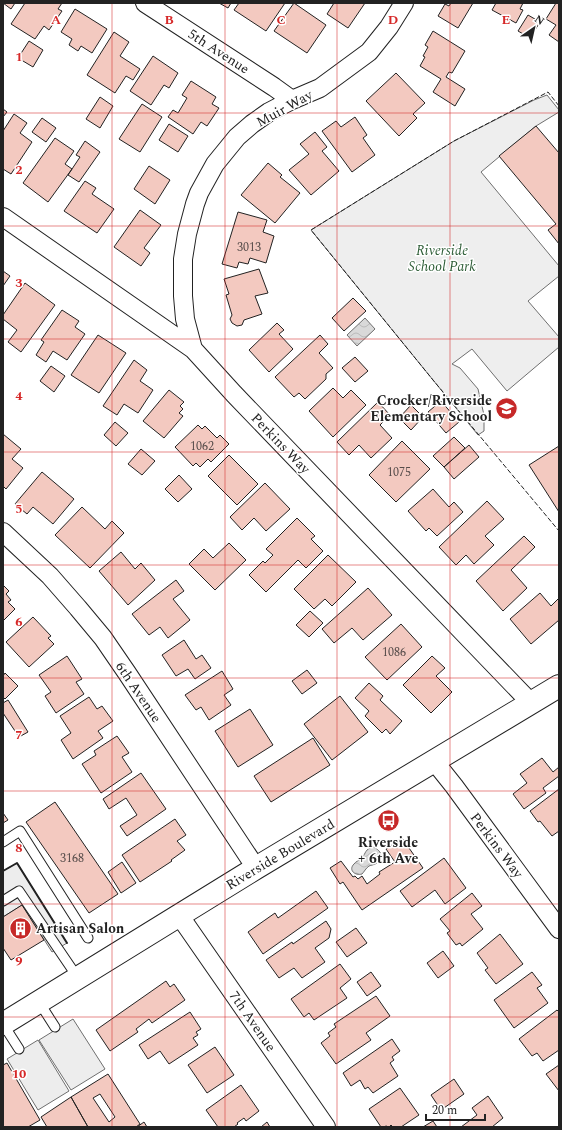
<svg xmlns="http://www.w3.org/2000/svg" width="562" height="1130" font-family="Spectral,serif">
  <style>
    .park { fill: #eee; stroke: #6f6f6f }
    .parking { fill: #ededed; stroke: #6f6f6f }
    .water { fill: url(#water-waves); stroke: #6f6f6f }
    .building { fill: #f3c9c0; stroke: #222; fill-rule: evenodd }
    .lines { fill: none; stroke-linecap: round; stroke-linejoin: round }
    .lane-casing { stroke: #222; stroke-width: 11 }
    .street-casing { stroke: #222; stroke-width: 20 }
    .secondary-casing { stroke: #222; stroke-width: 24 }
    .lane { stroke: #fff; stroke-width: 9 }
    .street { stroke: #fff; stroke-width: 18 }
    .secondary { stroke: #fff; stroke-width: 22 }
    .fence { stroke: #222; stroke-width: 1; stroke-dasharray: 5 2; stroke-linecap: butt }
    .wall { stroke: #222; stroke-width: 2 }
    .grid { fill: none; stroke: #d62828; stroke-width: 1; stroke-opacity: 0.55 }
    .labels { text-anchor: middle; stroke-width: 3; stroke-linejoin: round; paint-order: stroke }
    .number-label { font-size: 12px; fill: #564c4a }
    .street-label { font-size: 14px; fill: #222; stroke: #fff }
    .park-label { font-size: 14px; font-style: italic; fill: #2f5e38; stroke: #fff }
    .poi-label { font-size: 14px; font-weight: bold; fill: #222; stroke: #fff; text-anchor: end }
    .grid-label { font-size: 13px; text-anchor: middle; font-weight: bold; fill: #d62828; stroke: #fff; stroke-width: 3; stroke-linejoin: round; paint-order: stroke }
  </style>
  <defs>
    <pattern id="water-waves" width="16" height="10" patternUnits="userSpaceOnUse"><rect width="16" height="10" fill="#d9d9d9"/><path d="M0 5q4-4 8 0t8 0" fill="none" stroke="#bababa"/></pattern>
  </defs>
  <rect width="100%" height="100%" fill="#fff"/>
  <path class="park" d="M 547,95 L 559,110 L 559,112 L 536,126 L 481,172 L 559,266 L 559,276 L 528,301 L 559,337 L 559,347 L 507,391 L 472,349 L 452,364 L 460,368 L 478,389 L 484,415 L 484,431 L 478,435 L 433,380 L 311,230 L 454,141 L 534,100 Z"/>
  <path class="parking" d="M 17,863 L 67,943 L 52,952 L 22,905 L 3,917 L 3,871 Z
    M 73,1019 L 105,1069 L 71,1090 L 39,1040 Z
    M 38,1040 L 69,1091 L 38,1110 L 7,1059 Z"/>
  <path class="water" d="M 365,318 L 375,329 L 357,346 L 347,335 Z
    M 373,847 C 379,849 385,856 378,862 C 375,865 371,865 369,866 C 366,868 364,872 362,874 C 355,876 348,870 354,864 C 356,861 359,861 362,858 C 366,853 365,849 373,847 Z"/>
  <path class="building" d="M 3,3 L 15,3 L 11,9 Z
    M 25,3 L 62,3 L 58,9 L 62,11 L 49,30 L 44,26 L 35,39 L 11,24 Z
    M 219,3 L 231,3 L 228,8 Z
    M 239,3 L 285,3 L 266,31 L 234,10 Z
    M 294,3 L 326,25 L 307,53 L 274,31 Z
    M 334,3 L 365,3 L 348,28 L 327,14 Z
    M 451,3 L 473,3 L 458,28 L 438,16 L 445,4 L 449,6 Z
    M 496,3 L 523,3 L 520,9 L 523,10 L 516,23 L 492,10 Z
    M 556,3 L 559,3 L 559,42 L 549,35 L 556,25 L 546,19 Z
    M 75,9 L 107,29 L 92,53 L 81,46 L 78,51 L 69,45 L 72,39 L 61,32 Z
    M 528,15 L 540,22 L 530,38 L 518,31 Z
    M 433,31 L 465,51 L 452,73 L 449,72 L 446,77 L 465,89 L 455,106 L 433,92 L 441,79 L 420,66 L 425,57 L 423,56 L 428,47 L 425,45 Z
    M 114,32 L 129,42 L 120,56 L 140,69 L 133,80 L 126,76 L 115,93 L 87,75 Z
    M 29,41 L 43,50 L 33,67 L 18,58 Z
    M 153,56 L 178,73 L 169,88 L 164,85 L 151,105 L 130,91 Z
    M 396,73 L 425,103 L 413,114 L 417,118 L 399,136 L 366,101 Z
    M 191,81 L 216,97 L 212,104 L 219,108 L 207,126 L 201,122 L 193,134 L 168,117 L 173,110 L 178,113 L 187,98 L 182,95 Z
    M 100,97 L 113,106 L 100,128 L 86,119 Z
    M 142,104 L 162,117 L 140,152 L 119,139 Z
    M 3,109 L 7,112 L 3,117 Z
    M 14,114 L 27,123 L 20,133 L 32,142 L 11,174 L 3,169 L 3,131 Z
    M 355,117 L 367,135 L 363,138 L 375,155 L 352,172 L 322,131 L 336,121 L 341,127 Z
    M 42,118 L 56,128 L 46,142 L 32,132 Z
    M 169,124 L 188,136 L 178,152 L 159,140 Z
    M 536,126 L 559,153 L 559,244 L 548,230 L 556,224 L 499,156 Z
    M 315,132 L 327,147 L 322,151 L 339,171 L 311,195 L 289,170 L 309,154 L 300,144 Z
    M 55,138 L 74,151 L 65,164 L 72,169 L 48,202 L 23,183 Z
    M 85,141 L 100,152 L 79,182 L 68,175 L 80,157 L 76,155 Z
    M 268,163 L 282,175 L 280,177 L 300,193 L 275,223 L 241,195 Z
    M 149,166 L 170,180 L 155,204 L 134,189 Z
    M 85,181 L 96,188 L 92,194 L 114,209 L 97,233 L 64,211 Z
    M 140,210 L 161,225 L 144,248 L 150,253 L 141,266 L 114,247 Z
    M 238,212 L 267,220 L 263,232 L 274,236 L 266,263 L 250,258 L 248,264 L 239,262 L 237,268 L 222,264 Z
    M 259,269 L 268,293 L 255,296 L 262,314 L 244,320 L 242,325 L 237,326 L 232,323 L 230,319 L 232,315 L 226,295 L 229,294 L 224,279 Z
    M 3,271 L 10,276 L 3,286 Z
    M 25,283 L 55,305 L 21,352 L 8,342 L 17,330 L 3,319 L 3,315 Z
    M 353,298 L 366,311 L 344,331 L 332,318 Z
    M 62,310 L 79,321 L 75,327 L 85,334 L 67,360 L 53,351 L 46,362 L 36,355 L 44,342 L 41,340 Z
    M 277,323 L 284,330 L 279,334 L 293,349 L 269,372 L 249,350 Z
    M 98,335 L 126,353 L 99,393 L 71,375 Z
    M 320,335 L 328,344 L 319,353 L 333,368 L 326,374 L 326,379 L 305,399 L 299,393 L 294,397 L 275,377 Z
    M 355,357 L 368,371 L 355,382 L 342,368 Z
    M 134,360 L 147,370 L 140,381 L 153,390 L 138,413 L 124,404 L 117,415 L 103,406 Z
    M 51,366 L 65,376 L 54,392 L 40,381 Z
    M 333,388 L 343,398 L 351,390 L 366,405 L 333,437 L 309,411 Z
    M 169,390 L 184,402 L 180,406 L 183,409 L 179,413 L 183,416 L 164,438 L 143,421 Z
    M 441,401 L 459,422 L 446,433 L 428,412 Z
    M 378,402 L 390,415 L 380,425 L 392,438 L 371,458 L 359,445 L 349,455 L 337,442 Z
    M 411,405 L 423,417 L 411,430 L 399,418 Z
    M 115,422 L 128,433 L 116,446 L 104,435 Z
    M 198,425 L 202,429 L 205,426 L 217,438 L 220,435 L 229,444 L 211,462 L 208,459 L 200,467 L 196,463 L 193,466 L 175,447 Z
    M 3,434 L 21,449 L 12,459 L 23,468 L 6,489 L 3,486 Z
    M 454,437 L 465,448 L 444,467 L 433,456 Z
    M 402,441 L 430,469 L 396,502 L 369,475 Z
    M 469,445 L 479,457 L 454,479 L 444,467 Z
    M 559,446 L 559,512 L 529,465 Z
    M 141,449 L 155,461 L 142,475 L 128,464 Z
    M 229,455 L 258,484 L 237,505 L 208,476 Z
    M 42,472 L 74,499 L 53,524 L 33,507 L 27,514 L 15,504 Z
    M 179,475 L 192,489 L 178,502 L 165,489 Z
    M 265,483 L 290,509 L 266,531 L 254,518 L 242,530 L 230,517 Z
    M 433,489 L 449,507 L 454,502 L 463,512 L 437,536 L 429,528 L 426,531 L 408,511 Z
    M 487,501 L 504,519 L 485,536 L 494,545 L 474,564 L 466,555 L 456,565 L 439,547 Z
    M 82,507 L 105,529 L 112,521 L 124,533 L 90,568 L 55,535 Z
    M 297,518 L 315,536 L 311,539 L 323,551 L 306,568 L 298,560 L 266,592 L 249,575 L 263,561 L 265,563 L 273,555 L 266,549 Z
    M 524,536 L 535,547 L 511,570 L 527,588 L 503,611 L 476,581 Z
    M 229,543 L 246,560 L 215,590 L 189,564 L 204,549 L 213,558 Z
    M 121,552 L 135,569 L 141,563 L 155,580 L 128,605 L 99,571 Z
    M 328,555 L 356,582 L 332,606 L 325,599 L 314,609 L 294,589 Z
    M 176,580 L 184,591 L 173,599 L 190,620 L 168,638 L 160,627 L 149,635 L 132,614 Z
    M 3,585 L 9,591 L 6,594 L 11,600 L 8,602 L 15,609 L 3,621 Z
    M 368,588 L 392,615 L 363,640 L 352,628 L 334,643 L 322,629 Z
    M 540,593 L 551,606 L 559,598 L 559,620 L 531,644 L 510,619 Z
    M 310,611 L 323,623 L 309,637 L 296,625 Z
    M 33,617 L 51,636 L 48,638 L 54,644 L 29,667 L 6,642 Z
    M 401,624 L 422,647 L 387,680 L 365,657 Z
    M 184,640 L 196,659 L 202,655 L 211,668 L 195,679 L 188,669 L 176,676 L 162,655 Z
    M 67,656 L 82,679 L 76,682 L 84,694 L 56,713 L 45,696 L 51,692 L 39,675 Z
    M 432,656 L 445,668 L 436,676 L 452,692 L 431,713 L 403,685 Z
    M 307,670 L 317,683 L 302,694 L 292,681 Z
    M 222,671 L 233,689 L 224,695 L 231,705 L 209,720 L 201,707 L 196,710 L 185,695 Z
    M 5,673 L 18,686 L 5,699 L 3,697 L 3,676 Z
    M 369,683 L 383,696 L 380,700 L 402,721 L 390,734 L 386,729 L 382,733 L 365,716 L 369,711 L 355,698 Z
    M 340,696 L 368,732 L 332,760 L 304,724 Z
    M 89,697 L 97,709 L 102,706 L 113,721 L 98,731 L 103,738 L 73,759 L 61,740 L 71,733 L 60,716 Z
    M 8,700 L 28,732 L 19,737 L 3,713 L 3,703 Z
    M 250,709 L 273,745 L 238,767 L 215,731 Z
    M 117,736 L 129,753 L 122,757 L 132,772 L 101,793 L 82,764 L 96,755 L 94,751 Z
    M 313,738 L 330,765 L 271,802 L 254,776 Z
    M 542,758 L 553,772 L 559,767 L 559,776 L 543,788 L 546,793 L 524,809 L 513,794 L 527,783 L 520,774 Z
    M 141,773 L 166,809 L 127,836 L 120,826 L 137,815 L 126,798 L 109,809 L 103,799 Z
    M 559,789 L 559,831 L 552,836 L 540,821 L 538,822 L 530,811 Z
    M 55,802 L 118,894 L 89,913 L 26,822 Z
    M 3,813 L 8,820 L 3,823 Z
    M 175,819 L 186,835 L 177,841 L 185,850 L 171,860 L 172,861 L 140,882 L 122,855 Z
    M 402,838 L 423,868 L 362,910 L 343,882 L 340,884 L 330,868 L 341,861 L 353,877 L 355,876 L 358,879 L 362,876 L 367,884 L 380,874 L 379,872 L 395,862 L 386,849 Z
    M 444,858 L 466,888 L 445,904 L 435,890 L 412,907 L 400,891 Z
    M 122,862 L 136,883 L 121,893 L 108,872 Z
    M 316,891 L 328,908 L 263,954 L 248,932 L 275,913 L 278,918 Z
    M 472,893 L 482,906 L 471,914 L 483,929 L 462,946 L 460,943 L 456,945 L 447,933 L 450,931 L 440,919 Z
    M 22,905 L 44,940 L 11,960 L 3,948 L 3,917 Z
    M 326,921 L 331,929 L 329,938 L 315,948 L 325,962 L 302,978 L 294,968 L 279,978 L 266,960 L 292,942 L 293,944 Z
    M 356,928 L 367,943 L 347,957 L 336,942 Z
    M 500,934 L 523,964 L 496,984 L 485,970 L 488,968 L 477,953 Z
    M 443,951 L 454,966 L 438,978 L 427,963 Z
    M 340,964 L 351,979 L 340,988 L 347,998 L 314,1020 L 309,1013 L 304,1017 L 291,999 Z
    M 371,972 L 381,986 L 367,996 L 357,982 Z
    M 532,972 L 542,985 L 537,988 L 548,1003 L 514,1028 L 494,1000 Z
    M 166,981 L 170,987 L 174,984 L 185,1000 L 152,1023 L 149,1019 L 136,1029 L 138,1032 L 110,1051 L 96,1030 Z
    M 376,996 L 390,1016 L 366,1033 L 371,1040 L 336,1064 L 321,1043 L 330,1036 L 328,1033 L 336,1027 L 334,1024 Z
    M 557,1010 L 559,1012 L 559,1050 L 543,1061 L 537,1053 L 532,1056 L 519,1039 Z
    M 190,1012 L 201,1029 L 196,1032 L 198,1035 L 193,1038 L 198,1045 L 169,1064 L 160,1051 L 148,1059 L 139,1045 Z
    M 392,1039 L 400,1051 L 392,1057 L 394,1060 L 390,1063 L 398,1076 L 373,1093 L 368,1087 L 365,1089 L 360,1080 L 351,1086 L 343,1073 Z
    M 215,1047 L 234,1075 L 207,1093 L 188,1065 Z
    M 7,1063 L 40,1120 L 28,1127 L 3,1127 L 3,1065 Z
    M 559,1065 L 559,1091 L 546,1074 Z
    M 108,1074 L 140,1124 L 136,1127 L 88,1127 L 71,1097 ZM 100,1094 L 115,1117 L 109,1122 L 93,1098 Z
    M 454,1079 L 464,1094 L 441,1110 L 431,1095 Z
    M 241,1085 L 259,1111 L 246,1121 L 244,1118 L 237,1123 L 238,1124 L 234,1127 L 218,1127 L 206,1110 Z
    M 400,1088 L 419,1115 L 401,1127 L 393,1127 L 391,1125 L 389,1127 L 386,1126 L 384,1127 L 381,1127 L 369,1109 Z
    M 488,1096 L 503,1118 L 492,1127 L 461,1127 L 477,1115 L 472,1108 Z
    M 71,1097 L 88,1127 L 47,1127 L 41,1117 Z
    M 433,1121 L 437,1127 L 423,1127 Z
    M 144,1122 L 147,1127 L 137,1127 Z
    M 267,1122 L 270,1127 L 261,1127 Z"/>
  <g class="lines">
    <defs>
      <path id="lane" d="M 3,842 L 20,831 L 88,938
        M 3,901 L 19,891 L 78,978
        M 39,1002 L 55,1027
        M 3,1024 L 19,1049"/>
      <path id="street" d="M 145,3 L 274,87 L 292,100
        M 3,217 L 193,349 L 234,394 L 531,703
        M 193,349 L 185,319 L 183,296 L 183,259 L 187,234 L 195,204 L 199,193 L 215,164 L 237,137 L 252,124 L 269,112 L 292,100 L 320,88 L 369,52 L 389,27 L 404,3
        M 3,532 L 50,576 L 78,608 L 103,638 L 127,673 L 256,868
        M 434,761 L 454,786 L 559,929
        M 179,915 L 326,1127"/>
      <path id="secondary" d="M 3,1024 L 256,868 L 559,686"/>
    </defs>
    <use href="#lane" class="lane-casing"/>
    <use href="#street" class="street-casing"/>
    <use href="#secondary" class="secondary-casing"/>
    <use href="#lane" class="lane"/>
    <use href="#street" class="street"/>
    <use href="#secondary" class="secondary"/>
    <path class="fence" d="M 559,106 L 548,92 L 454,141 L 311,230 L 433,380 L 559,531"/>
    <path class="wall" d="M 3,871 L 17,863 L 67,943"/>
  </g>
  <path class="grid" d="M 112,3 L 112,1127M 225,3 L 225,1127M 337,3 L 337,1127M 450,3 L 450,1127M 3,113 L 559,113M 3,226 L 559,226M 3,339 L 559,339M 3,452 L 559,452M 3,565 L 559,565M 3,678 L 559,678M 3,791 L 559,791M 3,904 L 559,904M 3,1017 L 559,1017"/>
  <defs>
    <symbol id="school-disc" viewBox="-11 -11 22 22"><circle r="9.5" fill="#c62828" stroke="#fff"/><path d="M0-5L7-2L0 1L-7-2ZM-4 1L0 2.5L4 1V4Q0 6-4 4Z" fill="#fff"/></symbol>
    <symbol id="bus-disc" viewBox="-11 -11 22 22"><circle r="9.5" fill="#c62828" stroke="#fff"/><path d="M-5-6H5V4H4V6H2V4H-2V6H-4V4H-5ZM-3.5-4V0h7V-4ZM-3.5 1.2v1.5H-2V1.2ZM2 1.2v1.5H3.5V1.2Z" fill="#fff"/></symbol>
    <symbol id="building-disc" viewBox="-11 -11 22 22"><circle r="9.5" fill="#c62828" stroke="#fff"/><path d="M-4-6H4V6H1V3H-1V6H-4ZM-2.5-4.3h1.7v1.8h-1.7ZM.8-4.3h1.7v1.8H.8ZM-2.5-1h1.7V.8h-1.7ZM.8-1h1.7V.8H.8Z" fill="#fff"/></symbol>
  </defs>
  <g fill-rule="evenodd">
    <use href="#school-disc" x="494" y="396" width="25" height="25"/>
    <use href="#bus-disc" x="376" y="808" width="25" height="25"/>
    <use href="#building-disc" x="8" y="916" width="25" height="25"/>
  </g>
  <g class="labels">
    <g class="number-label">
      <text x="249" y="251">3013</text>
      <text x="202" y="450">1062</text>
      <text x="399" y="476">1075</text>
      <text x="394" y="656">1086</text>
      <text x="72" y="862">3168</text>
    </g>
    <g class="street-label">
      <text transform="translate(219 51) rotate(33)" y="5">5th Avenue</text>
      <text transform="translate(284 108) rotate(-29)" y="5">Muir Way</text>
      <text transform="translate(281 443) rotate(46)" y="5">Perkins Way</text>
      <text transform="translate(139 692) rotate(56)" y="5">6th Avenue</text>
      <text transform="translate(497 845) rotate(53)" y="5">Perkins Way</text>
      <text transform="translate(280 854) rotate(-31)" y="5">Riverside Boulevard</text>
      <text transform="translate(253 1021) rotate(55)" y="5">7th Avenue</text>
    </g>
    <g class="park-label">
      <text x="442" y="255">Riverside<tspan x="442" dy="16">School Park</tspan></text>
    </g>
    <g class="poi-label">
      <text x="492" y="405">Crocker/Riverside<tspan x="492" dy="16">Elementary School</tspan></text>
      <text x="388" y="847" text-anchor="middle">Riverside<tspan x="388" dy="16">+ 6th Ave</tspan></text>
      <text x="36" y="933" text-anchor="start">Artisan Salon</text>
    </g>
  </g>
  <g class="grid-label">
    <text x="56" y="24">A</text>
    <text x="169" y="24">B</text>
    <text x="281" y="24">C</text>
    <text x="393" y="24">D</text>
    <text x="506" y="24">E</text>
    <text x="19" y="61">1</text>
    <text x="19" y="174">2</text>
    <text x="19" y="287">3</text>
    <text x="19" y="400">4</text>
    <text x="19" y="513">5</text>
    <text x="19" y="626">6</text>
    <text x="19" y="739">7</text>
    <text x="19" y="852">8</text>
    <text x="19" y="965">9</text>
    <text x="19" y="1078">10</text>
  </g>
  <rect width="562" height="1130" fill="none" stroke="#222222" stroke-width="8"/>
  <g transform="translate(534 28) rotate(34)" stroke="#ffffff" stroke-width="3" paint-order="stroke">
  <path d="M0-3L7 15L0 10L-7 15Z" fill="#222222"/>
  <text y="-6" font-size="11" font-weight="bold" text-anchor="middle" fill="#222222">N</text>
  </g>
  <path d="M426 1114v6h59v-6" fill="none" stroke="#222222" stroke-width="2"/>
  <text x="432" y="1114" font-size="12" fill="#222222" stroke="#ffffff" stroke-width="3" paint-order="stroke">20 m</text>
</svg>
